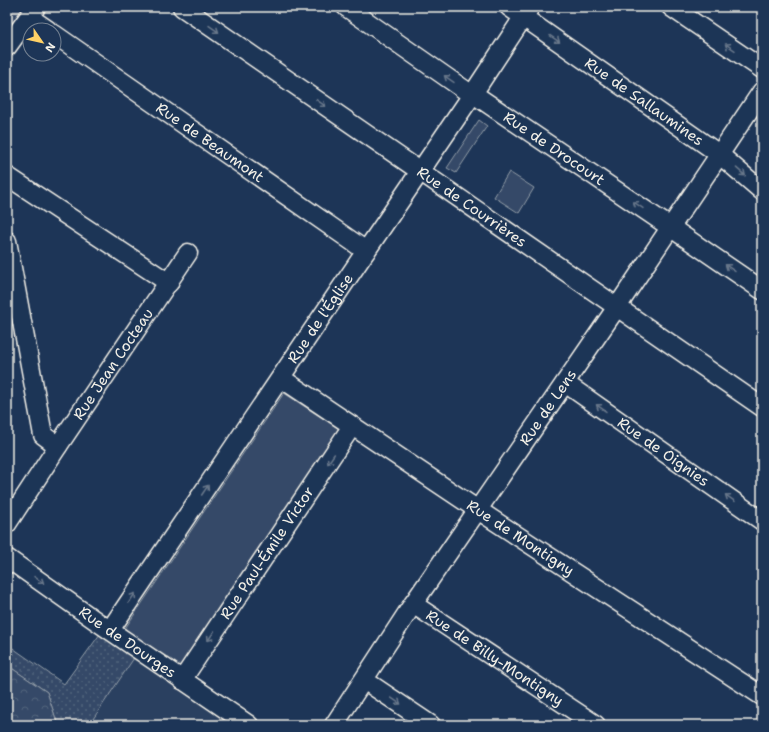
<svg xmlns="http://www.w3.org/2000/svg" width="769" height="732" font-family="'Shantell Sans',sans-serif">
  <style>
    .built { fill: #2a4060 }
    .grass { fill: url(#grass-dots); stroke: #949ea8 }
    .forest { fill: url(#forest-crowns); stroke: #949ea8 }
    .park { fill: #354a67; stroke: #949ea8 }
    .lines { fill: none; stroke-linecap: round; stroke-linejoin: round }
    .street-casing { stroke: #f4f1e8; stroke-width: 21 }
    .street { stroke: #1d3557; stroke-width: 18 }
    .oneway { stroke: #68778a }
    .labels { text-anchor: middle; stroke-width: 3.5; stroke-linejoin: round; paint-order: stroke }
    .street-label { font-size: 15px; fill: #f4f1e8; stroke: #1d3557 }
  </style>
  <defs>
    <pattern id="grass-dots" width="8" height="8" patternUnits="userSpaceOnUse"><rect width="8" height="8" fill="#354a67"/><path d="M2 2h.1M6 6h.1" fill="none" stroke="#53657d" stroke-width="1.8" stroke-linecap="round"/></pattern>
    <pattern id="forest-crowns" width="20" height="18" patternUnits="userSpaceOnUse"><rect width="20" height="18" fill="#354a67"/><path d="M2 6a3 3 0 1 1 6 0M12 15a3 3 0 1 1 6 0" fill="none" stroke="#53657d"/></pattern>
  </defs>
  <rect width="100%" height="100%" fill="#1d3557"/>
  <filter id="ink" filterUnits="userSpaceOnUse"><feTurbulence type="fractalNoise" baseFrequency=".025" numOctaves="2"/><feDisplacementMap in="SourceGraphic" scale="8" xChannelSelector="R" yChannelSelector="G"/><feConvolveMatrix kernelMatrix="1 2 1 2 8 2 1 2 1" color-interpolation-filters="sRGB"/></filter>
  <g filter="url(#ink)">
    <path class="built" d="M 134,658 L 234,725 L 89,725 Z"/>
    <path class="grass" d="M 100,634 L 134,658 L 89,725 L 58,725 L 47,692 L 7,665 L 7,644 L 64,684 Z"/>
    <path class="forest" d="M 7,7 L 24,7 L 7,31 Z
      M 7,665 L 47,692 L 58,725 L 7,725 Z"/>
    <path class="park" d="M 479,120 L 487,126 L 456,173 L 447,168 Z
      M 509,172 L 534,188 L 519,213 L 494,197 Z
      M 284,393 L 342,431 L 182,669 L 124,630 Z"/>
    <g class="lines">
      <defs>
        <g id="street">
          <path id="s1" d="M 182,7 L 762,407"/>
          <path id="s2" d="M 346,7 L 472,95 L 478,97 L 670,227 L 762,290"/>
          <path id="s3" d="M 509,7 L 719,154 L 762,191"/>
          <path d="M 671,7 L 762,69"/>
          <path d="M 29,17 L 48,30"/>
          <path id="s4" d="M 54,34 L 366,251"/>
          <path d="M 7,47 L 36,7"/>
          <path d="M 7,176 L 169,283"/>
          <path d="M 7,241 L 43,435 L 58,446"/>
          <path id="s5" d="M 281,378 L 478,510 L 762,696"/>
          <path id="s6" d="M 565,383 L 762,521"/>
          <path id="s7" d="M 7,524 L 58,446 L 188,253"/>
          <path id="s8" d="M 7,558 L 99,623 L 249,725"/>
          <path id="s9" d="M 413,604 L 596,725"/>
          <path id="s10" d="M 110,630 L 366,251 L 472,95 L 530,7"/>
          <path id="s11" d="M 182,680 L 352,426"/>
          <path d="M 364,680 L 431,725"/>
          <path id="s12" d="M 334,725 L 413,604 L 617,307 L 762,91"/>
        </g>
      </defs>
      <use href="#street" class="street-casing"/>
      <use href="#street" class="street"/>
    </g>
    <defs><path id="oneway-shaft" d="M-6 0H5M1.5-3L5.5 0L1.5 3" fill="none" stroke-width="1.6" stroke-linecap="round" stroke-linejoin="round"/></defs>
    <g class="oneway">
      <use href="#oneway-shaft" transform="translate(214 29) rotate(35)"/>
      <use href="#oneway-shaft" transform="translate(555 39) rotate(35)"/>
      <use href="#oneway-shaft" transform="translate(730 47) rotate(-146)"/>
      <use href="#oneway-shaft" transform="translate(449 79) rotate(-145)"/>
      <use href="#oneway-shaft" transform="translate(321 103) rotate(35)"/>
      <use href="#oneway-shaft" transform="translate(741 172) rotate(41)"/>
      <use href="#oneway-shaft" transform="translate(638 205) rotate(-146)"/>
      <use href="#oneway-shaft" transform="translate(730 268) rotate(-145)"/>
      <use href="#oneway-shaft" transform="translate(601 408) rotate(-145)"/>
      <use href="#oneway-shaft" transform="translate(331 459) rotate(124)"/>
      <use href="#oneway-shaft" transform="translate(205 490) rotate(-56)"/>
      <use href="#oneway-shaft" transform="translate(730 498) rotate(-145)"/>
      <use href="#oneway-shaft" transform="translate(39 580) rotate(35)"/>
      <use href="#oneway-shaft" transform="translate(132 598) rotate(-56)"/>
      <use href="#oneway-shaft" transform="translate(211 636) rotate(124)"/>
      <use href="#oneway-shaft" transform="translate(396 701) rotate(34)"/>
    </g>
  </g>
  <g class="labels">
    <g class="street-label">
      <text dy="5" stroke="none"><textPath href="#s3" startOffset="165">Rue de Sallaumines</textPath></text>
      <text dy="5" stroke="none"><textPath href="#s4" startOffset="190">Rue de Beaumont</textPath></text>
      <text dy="5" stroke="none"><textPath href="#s2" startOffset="252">Rue de Drocourt</textPath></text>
      <text dy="5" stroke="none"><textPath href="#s1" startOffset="352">Rue de Courrières</textPath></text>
      <text dy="5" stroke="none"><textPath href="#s10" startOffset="376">Rue de l'Église</textPath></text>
      <text dy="5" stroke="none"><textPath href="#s7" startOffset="192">Rue Jean Cocteau</textPath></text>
      <text dy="5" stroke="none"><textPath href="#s12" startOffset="383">Rue de Lens</textPath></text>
      <text dy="5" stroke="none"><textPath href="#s6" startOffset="120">Rue de Oignies</textPath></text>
      <text dy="5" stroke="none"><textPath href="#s5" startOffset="288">Rue de Montigny</textPath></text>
      <text dy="5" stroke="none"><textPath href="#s11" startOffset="153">Rue Paul-Émile Victor</textPath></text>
      <text dy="5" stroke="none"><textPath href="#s8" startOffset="147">Rue de Dourges</textPath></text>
      <text dy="5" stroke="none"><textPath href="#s9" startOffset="98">Rue de Billy-Montigny</textPath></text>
    </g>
  </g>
  <rect width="769" height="732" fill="none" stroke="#1d3557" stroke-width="24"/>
  <rect x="12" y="12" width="745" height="708" fill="none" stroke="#f4f1e8" stroke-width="1.5" filter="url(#ink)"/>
  <g transform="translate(42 42) rotate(124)"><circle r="19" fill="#1d3557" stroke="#738091"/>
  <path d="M0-3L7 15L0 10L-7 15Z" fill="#ffd166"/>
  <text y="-6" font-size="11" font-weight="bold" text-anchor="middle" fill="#f4f1e8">N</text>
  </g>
</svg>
